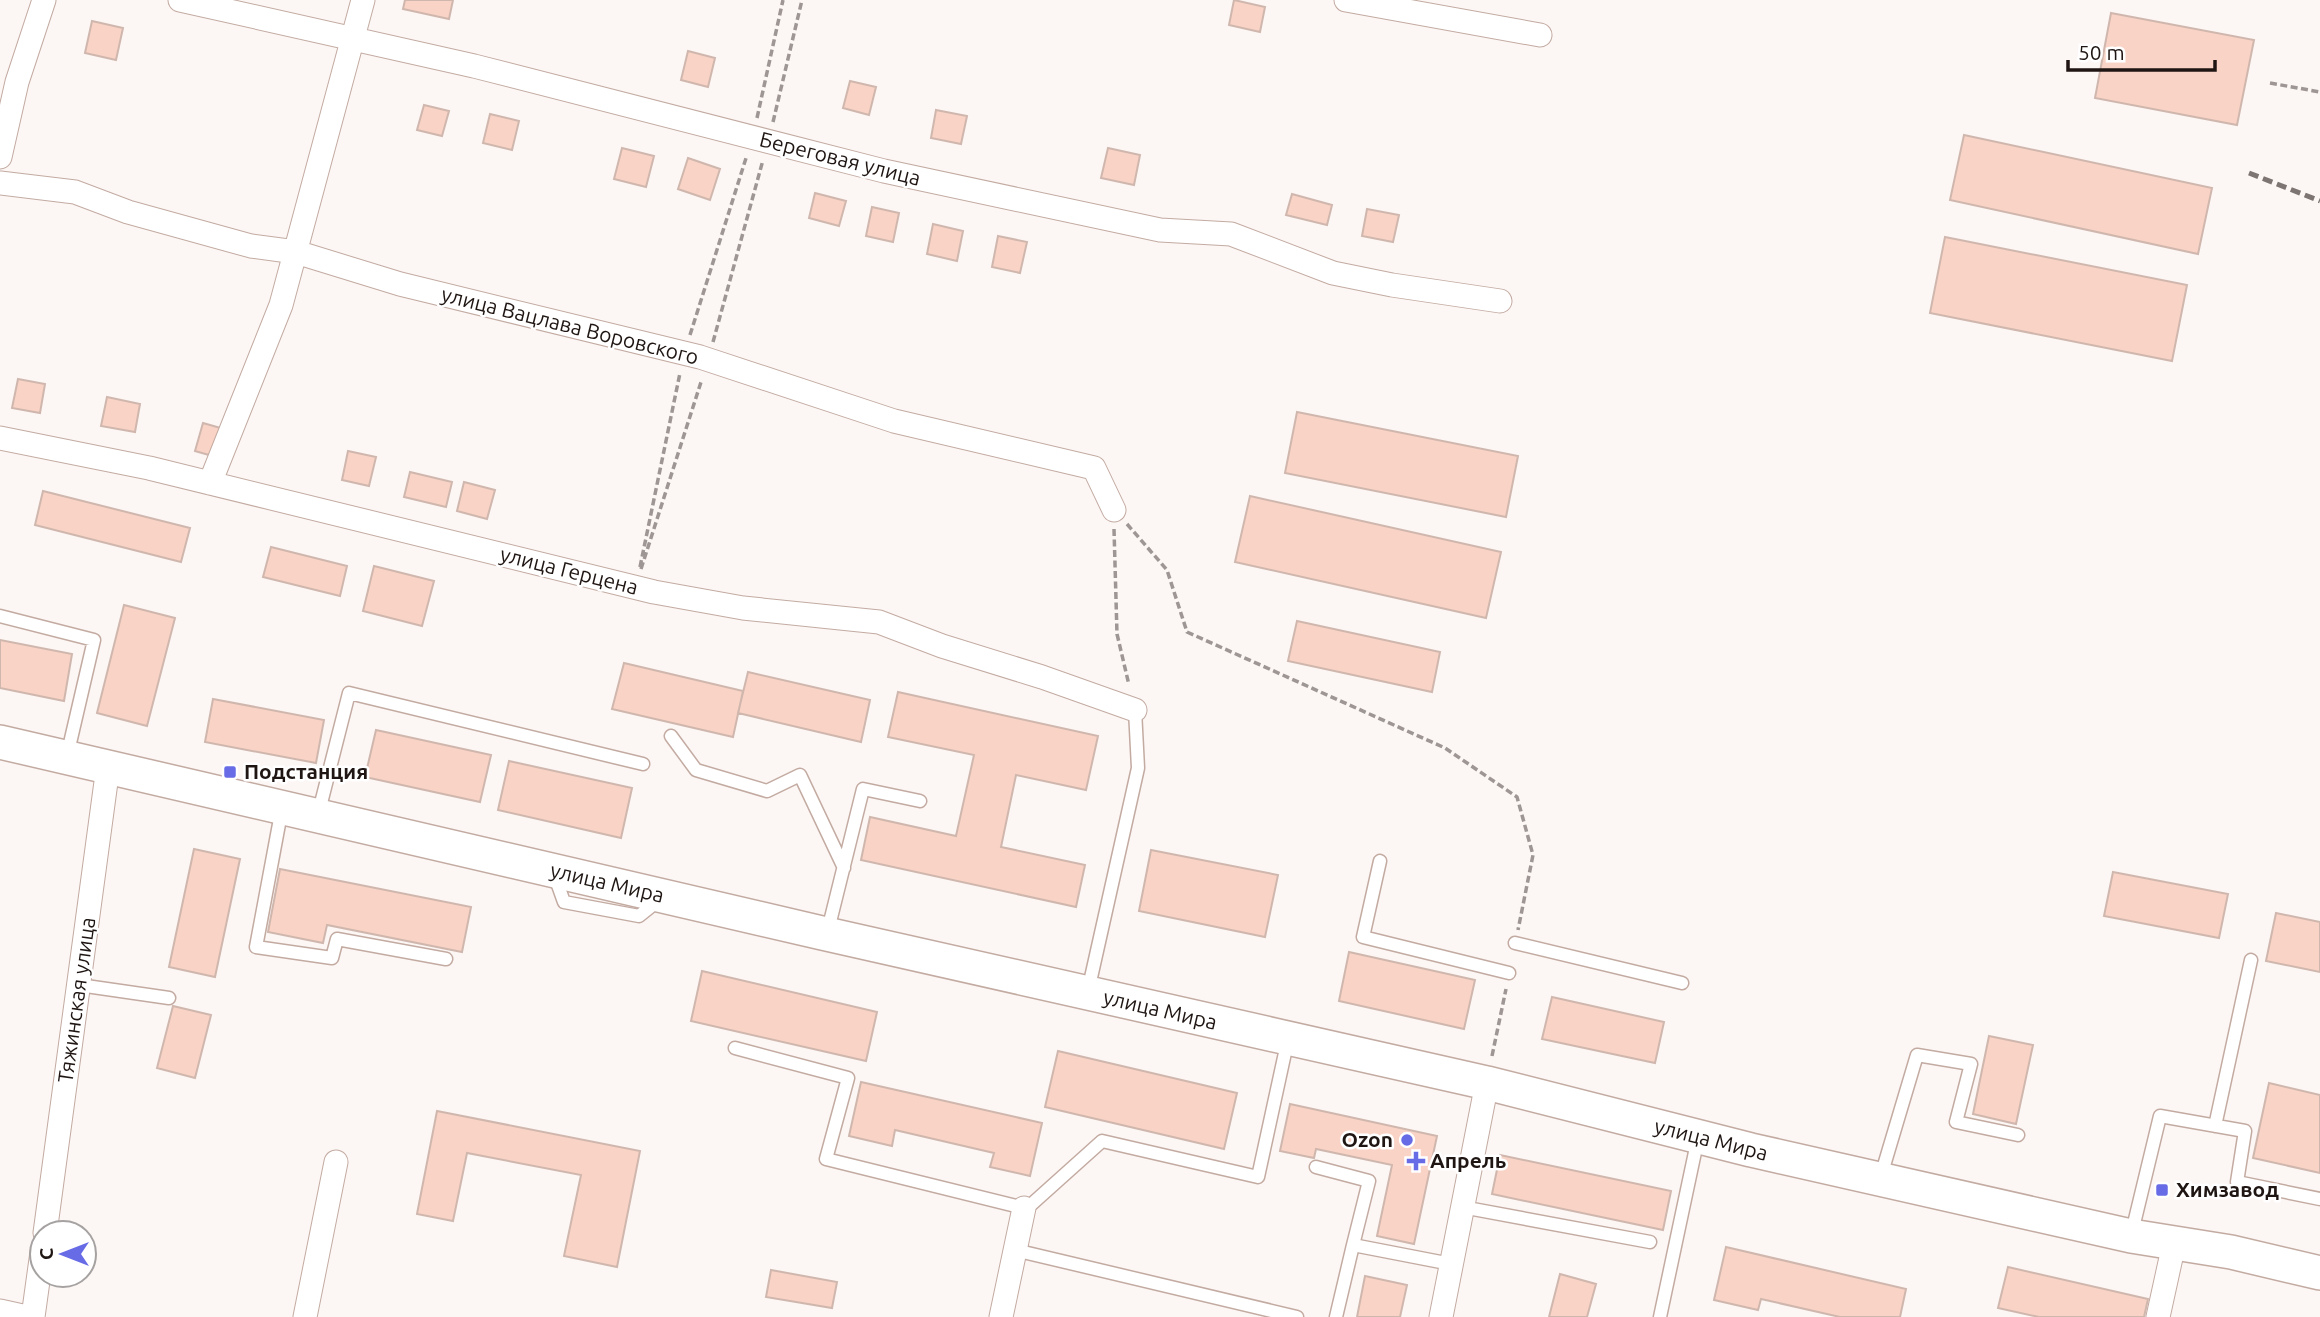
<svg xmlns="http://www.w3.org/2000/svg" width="2320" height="1317" font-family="Ubuntu,sans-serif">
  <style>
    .building { fill: #f9d3c5; stroke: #d0b7ae; stroke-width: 2 }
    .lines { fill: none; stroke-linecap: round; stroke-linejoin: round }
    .service-casing { stroke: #c3aba2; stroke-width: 15 }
    .minor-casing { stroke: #c3aba2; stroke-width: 25 }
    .secondary-casing { stroke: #c3aba2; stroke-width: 36 }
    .path { stroke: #9d9694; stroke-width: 3.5; stroke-dasharray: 7 3.5; stroke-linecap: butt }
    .service { stroke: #fff; stroke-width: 12 }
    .minor { stroke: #fff; stroke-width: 23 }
    .secondary { stroke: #fff; stroke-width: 33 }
    .rail { stroke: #7c7572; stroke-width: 5; stroke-dasharray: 10 5; stroke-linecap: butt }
    .poi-dot { fill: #676be5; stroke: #fff; stroke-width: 2.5 }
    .labels { text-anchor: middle; stroke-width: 5; stroke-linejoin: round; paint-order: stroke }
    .street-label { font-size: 21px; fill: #1f1613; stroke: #fff }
    .poi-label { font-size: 21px; font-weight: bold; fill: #1f1613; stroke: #fff; text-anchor: start }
  </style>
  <rect width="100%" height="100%" fill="#fcf6f4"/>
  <path class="building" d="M 405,0 L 453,0 L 449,19 L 403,9 Z
    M 1234,0 L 1265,7 L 1260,32 L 1229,25 Z
    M 2111,13 L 2254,40 L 2237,125 L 2095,98 Z
    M 92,21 L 123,28 L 116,60 L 85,53 Z
    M 688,51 L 715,58 L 708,87 L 681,80 Z
    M 850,81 L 876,87 L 869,115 L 843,108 Z
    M 424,105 L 449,111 L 442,136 L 417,130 Z
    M 936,110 L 967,116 L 961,144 L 931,138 Z
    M 490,114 L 519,121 L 512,150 L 483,143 Z
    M 1964,135 L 2212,188 L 2198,254 L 1950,200 Z
    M 622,148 L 654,156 L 646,187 L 614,179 Z
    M 1108,148 L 1140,155 L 1134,185 L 1101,178 Z
    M 688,158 L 720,169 L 710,200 L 678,189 Z
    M 815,193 L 846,201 L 839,226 L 809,218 Z
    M 1292,194 L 1332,205 L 1327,225 L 1286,215 Z
    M 872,207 L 899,213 L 893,242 L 866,236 Z
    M 1367,209 L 1399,215 L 1393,242 L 1362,236 Z
    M 933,224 L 963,231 L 957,261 L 927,254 Z
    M 998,236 L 1027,242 L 1020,273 L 992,267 Z
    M 1945,237 L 2187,285 L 2172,361 L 1930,313 Z
    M 18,379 L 45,384 L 40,413 L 12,408 Z
    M 107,397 L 140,404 L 135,432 L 101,426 Z
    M 1297,412 L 1518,456 L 1506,517 L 1285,473 Z
    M 203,423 L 231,431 L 223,459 L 195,451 Z
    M 348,451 L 376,457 L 369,486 L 342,480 Z
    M 410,472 L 452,482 L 446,507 L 404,497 Z
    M 464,482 L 495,490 L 487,519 L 457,511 Z
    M 43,491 L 190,528 L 181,562 L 35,525 Z
    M 1250,496 L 1501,552 L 1486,618 L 1235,562 Z
    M 271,547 L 347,566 L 340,596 L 263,577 Z
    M 374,566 L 434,581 L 422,626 L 363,611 Z
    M 124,605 L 175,618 L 147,726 L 97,713 Z
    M 1297,621 L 1440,652 L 1432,692 L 1288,661 Z
    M 0,640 L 72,654 L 64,701 L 0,688 Z
    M 624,663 L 743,691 L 733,737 L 612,709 Z
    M 748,672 L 870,700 L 861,742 L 738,713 Z
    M 898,692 L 1098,736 L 1086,790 L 1016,775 L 1001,847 L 1085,865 L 1076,907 L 861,860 L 870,817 L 956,836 L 974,755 L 888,737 Z
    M 213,699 L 324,720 L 316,763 L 205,742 Z
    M 376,730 L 491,755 L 480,802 L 365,777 Z
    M 509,761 L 632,788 L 621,838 L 498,810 Z
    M 194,849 L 240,859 L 215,977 L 169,967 Z
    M 1151,850 L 1278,875 L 1265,937 L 1139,911 Z
    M 280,869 L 471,907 L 462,952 L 327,925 L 323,943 L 268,932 Z
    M 2113,872 L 2228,894 L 2219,938 L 2104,916 Z
    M 2276,913 L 2320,922 L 2320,972 L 2266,961 Z
    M 1349,952 L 1475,980 L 1464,1029 L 1339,1001 Z
    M 702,971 L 877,1012 L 866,1061 L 691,1021 Z
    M 1552,997 L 1664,1022 L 1655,1063 L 1542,1039 Z
    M 173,1006 L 211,1015 L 195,1078 L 157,1068 Z
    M 1989,1036 L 2033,1045 L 2016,1124 L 1973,1114 Z
    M 1058,1051 L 1237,1093 L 1224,1149 L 1045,1107 Z
    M 861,1082 L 1042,1123 L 1030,1176 L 990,1167 L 994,1153 L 895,1130 L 892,1146 L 849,1136 Z
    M 2269,1083 L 2320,1095 L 2320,1173 L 2253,1158 Z
    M 1290,1104 L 1437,1136 L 1414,1244 L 1377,1236 L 1392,1165 L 1316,1149 L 1314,1158 L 1280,1151 Z
    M 437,1111 L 640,1151 L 617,1267 L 564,1256 L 581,1175 L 467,1153 L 453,1221 L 417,1214 Z
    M 1500,1155 L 1671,1191 L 1663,1230 L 1492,1194 Z
    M 1726,1247 L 1906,1289 L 1900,1317 L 1840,1317 L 1761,1299 L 1758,1310 L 1714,1300 Z
    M 2008,1267 L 2148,1299 L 2144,1317 L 2039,1317 L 1998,1308 Z
    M 771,1270 L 837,1282 L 832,1308 L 766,1297 Z
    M 1560,1274 L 1596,1284 L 1587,1317 L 1549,1317 Z
    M 1365,1276 L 1407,1285 L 1400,1317 L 1357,1317 Z"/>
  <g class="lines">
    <defs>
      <path id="service" d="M 0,616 L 94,640 L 67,756
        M 671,736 L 696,770 L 767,791 L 800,775 L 844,868
        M 282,808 L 256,947 L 332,958 L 337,939 L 446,959
        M 318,815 L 349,693 L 643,764
        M 1380,861 L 1363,937 L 1509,973
        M 554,874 L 564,902 L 639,916 L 659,900
        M 827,934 L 863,789 L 920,801
        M 1515,943 L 1682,983
        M 79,985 L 169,998
        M 1088,991 L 1138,768 L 1135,710
        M 735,1048 L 848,1078 L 826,1159 L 1024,1208
        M 2215,1126 L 2251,960
        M 1316,1167 L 1369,1181 L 1353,1245 L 1451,1264
        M 1880,1179 L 1917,1055 L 1971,1064 L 1956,1122 L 2018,1135
        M 1462,1207 L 1650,1242
        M 1024,1211 L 1102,1141 L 1258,1177 L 1288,1039
        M 2131,1236 L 2160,1116 L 2245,1131 L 2237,1182 L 2320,1199
        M 1015,1250 L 1297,1317
        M 1336,1317 L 1353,1245
        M 1660,1317 L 1698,1138"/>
      <path id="minor" d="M 180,0 L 474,66 L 884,171 L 1160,230 L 1231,234 L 1333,273 L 1392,285 L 1500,301
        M 1346,0 L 1540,35
        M 0,157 L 17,82 L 44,0
        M 0,183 L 75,192 L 128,212 L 251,246 L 296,252 L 400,284 L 700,357 L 894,421 L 1094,468 L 1114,510
        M 0,438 L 149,468 L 654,592 L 743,608 L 879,622 L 942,646 L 1042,677 L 1135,710
        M 210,483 L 281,305 L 363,0
        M 45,1233 L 108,767
        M 0,1311 L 27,1317
        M 33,1317 L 42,1252
        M 305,1317 L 336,1162
        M 1001,1317 L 1024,1208
        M 1441,1317 L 1487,1083
        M 2158,1317 L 2174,1244"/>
      <path id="secondary" d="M 0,742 L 822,933 L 1487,1083 L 1751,1150 L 2131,1236 L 2231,1252 L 2320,1273"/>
    </defs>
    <use href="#service" class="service-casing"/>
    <use href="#minor" class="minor-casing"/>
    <use href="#secondary" class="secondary-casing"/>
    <path class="path" d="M 2270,83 L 2320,92
      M 757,118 L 783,0
      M 773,122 L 802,0
      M 690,335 L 747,155
      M 713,342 L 763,160
      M 1127,524 L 1167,570 L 1187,632 L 1445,748 L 1517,797 L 1533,855 L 1518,930
      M 1114,529 L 1117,634 L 1129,685
      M 640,567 L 680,373
      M 641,569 L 702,379
      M 1492,1056 L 1506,989"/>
    <use href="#service" class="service"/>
    <use href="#minor" class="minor"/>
    <use href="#secondary" class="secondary"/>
    <path class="rail" d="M 2249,173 L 2320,201"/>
  </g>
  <g class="poi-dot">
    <rect x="223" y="765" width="14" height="14" rx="3.5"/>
    <circle cx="1407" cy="1140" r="7"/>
    <path d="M1412.5 1150.5h7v7h7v7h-7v7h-7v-7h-7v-7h7z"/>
    <rect x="2155" y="1183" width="14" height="14" rx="3.5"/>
  </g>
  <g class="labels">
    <g class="street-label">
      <text transform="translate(840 159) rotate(14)" y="7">Береговая улица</text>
      <text transform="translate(570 326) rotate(14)" y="7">улица Вацлава Воровского</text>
      <text transform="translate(569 571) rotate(14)" y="7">улица Герцена</text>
      <text transform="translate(607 883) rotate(13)" y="7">улица Мира</text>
      <text transform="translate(77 1000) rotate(-82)" y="7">Тяжинская улица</text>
      <text transform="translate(1160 1010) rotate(13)" y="7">улица Мира</text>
      <text transform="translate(1711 1140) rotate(14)" y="7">улица Мира</text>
    </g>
    <g class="poi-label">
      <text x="244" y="779">Подстанция</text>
      <text x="1393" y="1147" text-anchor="end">Ozon</text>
      <text x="1430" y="1168">Апрель</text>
      <text x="2176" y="1197">Химзавод</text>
    </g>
  </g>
  <g transform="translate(63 1254) rotate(270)"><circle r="33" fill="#ffffff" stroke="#a5a2a1" stroke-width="2"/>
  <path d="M0-5L12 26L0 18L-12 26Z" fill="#676be5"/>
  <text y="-10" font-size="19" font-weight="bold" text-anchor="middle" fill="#1f1613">С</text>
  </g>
  <path d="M2068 60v10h147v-10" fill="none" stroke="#1f1613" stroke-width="3.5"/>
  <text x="2078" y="60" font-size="21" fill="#1f1613" stroke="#ffffff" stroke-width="5" paint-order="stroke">50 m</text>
</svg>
